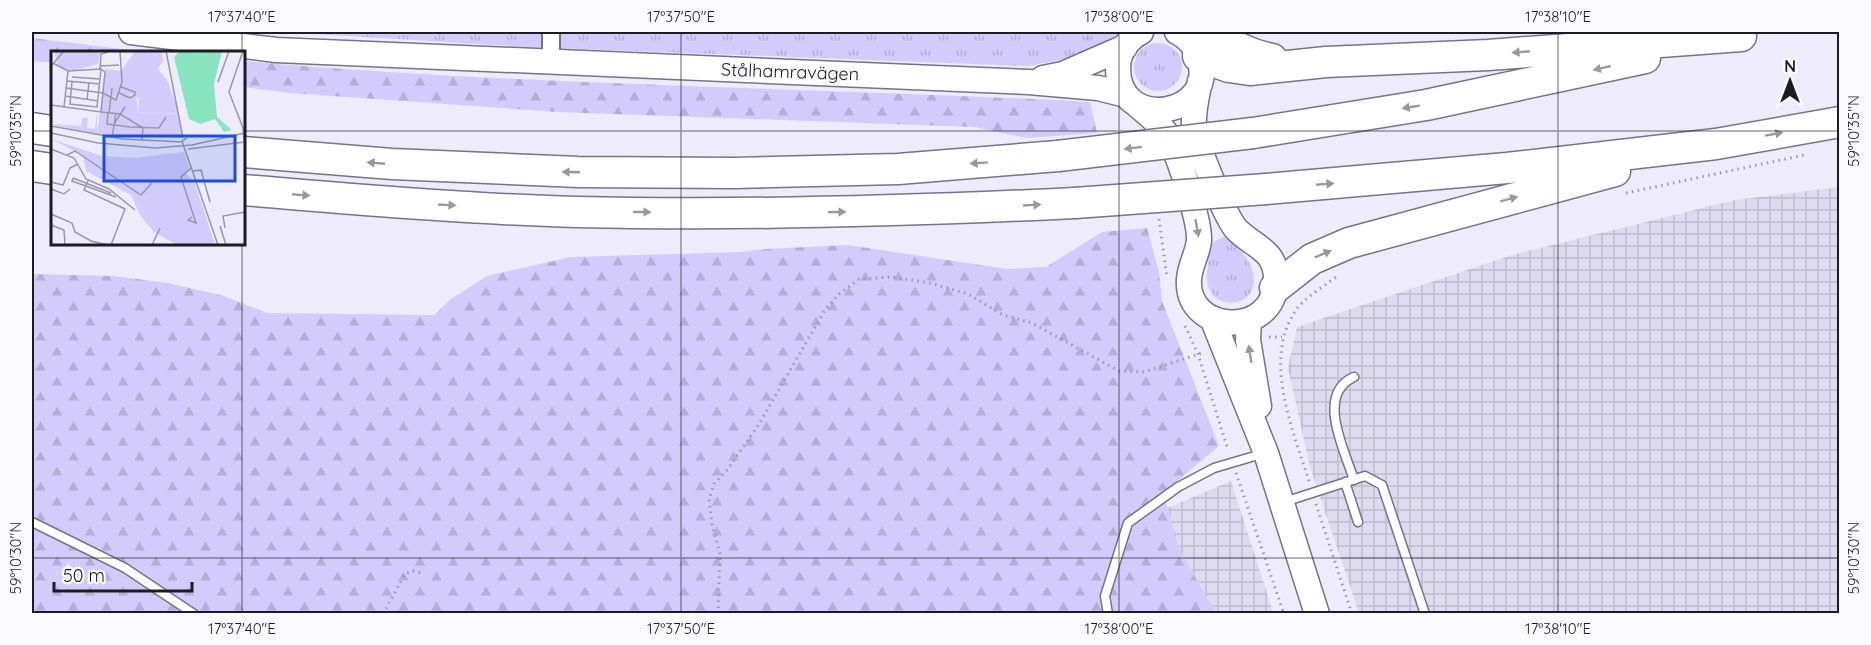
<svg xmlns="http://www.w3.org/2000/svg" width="1871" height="645" font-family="Quicksand,sans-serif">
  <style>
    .industrial { fill: url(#industrial-grid) }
    .grass { fill: url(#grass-tufts) }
    .forest { fill: url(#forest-firs) }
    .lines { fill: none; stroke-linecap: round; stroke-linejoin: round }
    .service-casing { stroke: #767386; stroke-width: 11 }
    .minor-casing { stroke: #767386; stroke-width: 20 }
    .secondary-casing { stroke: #767386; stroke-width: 27 }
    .motorway-casing { stroke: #767386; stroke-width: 33 }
    .path { stroke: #9c9aa7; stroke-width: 3; stroke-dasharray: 1.5 4.5; stroke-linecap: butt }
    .service { stroke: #fff; stroke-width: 8 }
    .minor { stroke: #fff; stroke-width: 16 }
    .secondary { stroke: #fff; stroke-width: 24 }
    .motorway { stroke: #fff; stroke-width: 30 }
    .motorway-bridge-casing { stroke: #767386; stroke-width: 33; stroke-linecap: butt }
    .motorway-bridge { stroke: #fff; stroke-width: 30 }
    .oneway { fill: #99989c }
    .ticks { fill: none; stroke: #1c1b22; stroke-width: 1.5; stroke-opacity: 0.45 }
    .labels { text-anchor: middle; stroke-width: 4.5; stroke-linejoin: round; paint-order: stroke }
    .street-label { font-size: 18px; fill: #1c1b22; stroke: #fbfaff }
    .inset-road { fill: none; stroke: #9a98a5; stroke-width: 1.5 }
    .view { fill: #1d4ed8; fill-opacity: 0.15; stroke: #1d4ed8; stroke-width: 3 }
    .inset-edge { fill: none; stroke: #1c1b22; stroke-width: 3 }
    .neatline { fill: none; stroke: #1c1b22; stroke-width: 2 }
    .ticks-label { font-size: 15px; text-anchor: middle; fill: #1c1b22 }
  </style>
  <defs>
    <pattern id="industrial-grid" width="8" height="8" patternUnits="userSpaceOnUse" patternTransform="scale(1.5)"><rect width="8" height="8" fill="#dedbf1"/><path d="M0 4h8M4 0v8" fill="none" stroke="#bebbce"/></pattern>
    <pattern id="grass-tufts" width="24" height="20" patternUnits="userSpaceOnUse" patternTransform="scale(1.5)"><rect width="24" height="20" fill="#d3cbfb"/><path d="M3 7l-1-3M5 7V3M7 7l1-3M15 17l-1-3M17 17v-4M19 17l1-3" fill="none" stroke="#b5aed7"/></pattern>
    <pattern id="forest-firs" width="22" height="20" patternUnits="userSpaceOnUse" patternTransform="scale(1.5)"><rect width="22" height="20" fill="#d3cbfb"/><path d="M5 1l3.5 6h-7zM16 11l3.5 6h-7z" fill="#b5aed7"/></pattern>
  </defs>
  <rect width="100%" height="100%" fill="#eeebfd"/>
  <path class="industrial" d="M 1839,187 L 1839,613 L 1359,613 L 1310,467 L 1288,368 L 1297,327 L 1512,255 L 1735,200 Z
    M 1231,481 L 1273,612 L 1272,613 L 1216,613 L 1180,550 L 1167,508 Z"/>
  <path class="grass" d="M 280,32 L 1119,32 L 1110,40 L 1084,56 L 1027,66 L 532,47 Z
    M1134 67a24 24 0 1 1 48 0a24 24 0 1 1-48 0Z
    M 1224,237 C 1236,238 1240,248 1246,257 C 1276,306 1211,318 1207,281 C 1206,275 1208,269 1208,263 C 1209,257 1209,251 1211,245 L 1215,241 Z"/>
  <path class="forest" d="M 32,38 L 146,52 L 52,52 L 52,63 L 32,61 Z
    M 243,61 C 525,86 808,87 1090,102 L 1097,133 L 1027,138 L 974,127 L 558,112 L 290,93 L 243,87 Z
    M 1147,228 L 1159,272 L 1162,301 L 1219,446 L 1163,493 L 1180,550 L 1216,613 L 32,614 L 32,274 L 114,276 L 168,283 L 224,296 L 267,313 L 434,315 L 451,299 L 487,276 L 571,257 L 739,252 L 766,249 L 848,245 L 1007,269 L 1046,267 L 1102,232 Z"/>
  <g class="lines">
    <defs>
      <path id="service" d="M 1354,480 C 1345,451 1315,394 1354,377
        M 1345,482 L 1358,522
        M 1284,502 L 1365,476 L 1382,485 L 1425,614
        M 32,522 L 125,568 L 194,614
        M 1108,614 L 1105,596 L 1128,523 L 1178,487 L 1214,468 L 1265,453"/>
      <path id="minor" d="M 551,62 L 551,32"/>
      <path id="secondary" d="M 131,32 L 276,50 L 1029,82 L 1098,88 L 1126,95
        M 1141,32 C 1128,39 1118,52 1118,68 C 1118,134 1219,115 1199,59 C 1195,46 1189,38 1177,32
        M 1043,78 L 1063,74 L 1125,47
        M 1136,104 C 1146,113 1161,124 1168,136 C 1178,153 1200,221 1199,240 C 1198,253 1190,265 1189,279 C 1185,334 1274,339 1276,281 C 1277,250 1254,247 1237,230 C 1226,219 1195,142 1194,126 C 1193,111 1197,95 1200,81
        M 1212,318 L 1266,453 L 1317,614
        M 1249,321 L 1248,340 L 1259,406"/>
      <path id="motorway" d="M 1212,32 C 1231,44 1248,55 1272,59
        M 1198,56 L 1229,67 L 1250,70 L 1326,62 L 1488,55 L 1741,36
        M 32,128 L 52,131
        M 1253,133 L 1426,105 L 1645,58
        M 243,152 L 392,164 L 578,172 L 735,173 L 898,169 L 1058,156
        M 32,166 L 52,169
        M 1266,189 L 1507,168 L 1716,144 L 1840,122
        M 243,190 C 354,199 466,209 577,212 C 744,216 909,211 1075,203
        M 1275,288 L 1312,259 L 1349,243 L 1615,171"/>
    </defs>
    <use href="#service" class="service-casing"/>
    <use href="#minor" class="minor-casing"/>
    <use href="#secondary" class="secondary-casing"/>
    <use href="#motorway" class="motorway-casing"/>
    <path class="path" d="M 1087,32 L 1088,39
      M 1626,193 L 1804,155
      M 1159,219 L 1167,278
      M 1185,326 L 1198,354 L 1228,450
      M 1269,337 L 1282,337
      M 1236,473 L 1284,614
      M 1309,481 C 1293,430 1262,359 1296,310 C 1304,298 1327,284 1339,275
      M 1316,504 L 1352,614
      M 383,614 L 405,574 L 413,571 L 422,573
      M 576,614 L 578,610
      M 718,614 L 720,554 L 712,524 L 709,499 L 714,484 L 728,469 L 759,424 L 825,310 L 838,295 L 859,279 L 892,277 L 930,283 L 968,294 L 1003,315 L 1032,323 L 1119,371 L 1144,372 L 1205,352"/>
    <use href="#service" class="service"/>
    <use href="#minor" class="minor"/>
    <use href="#secondary" class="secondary"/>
    <use href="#motorway" class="motorway"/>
    <defs>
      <path id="motorway-bridge" d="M 1058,156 L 1253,133
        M 1075,203 L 1266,189"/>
    </defs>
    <use href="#motorway-bridge" class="motorway-bridge-casing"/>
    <use href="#motorway-bridge" class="motorway-bridge"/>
  </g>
  <defs><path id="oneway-solid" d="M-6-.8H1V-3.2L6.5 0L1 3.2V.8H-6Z" transform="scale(1.5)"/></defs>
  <g class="oneway">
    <use href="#oneway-solid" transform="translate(1521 52) rotate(176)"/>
    <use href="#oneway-solid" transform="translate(1602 68) rotate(167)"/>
    <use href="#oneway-solid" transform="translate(1411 107) rotate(171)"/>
    <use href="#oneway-solid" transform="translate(1774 134) rotate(-10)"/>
    <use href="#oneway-solid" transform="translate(1133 148) rotate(173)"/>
    <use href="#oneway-solid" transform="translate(376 163) rotate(-175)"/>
    <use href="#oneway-solid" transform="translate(979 163) rotate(176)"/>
    <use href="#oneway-solid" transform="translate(571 172) rotate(-178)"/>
    <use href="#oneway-solid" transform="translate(1325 184) rotate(-5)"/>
    <use href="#oneway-solid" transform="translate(301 195) rotate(5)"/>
    <use href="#oneway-solid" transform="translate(1509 199) rotate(-15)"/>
    <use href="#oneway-solid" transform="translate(447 205) rotate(3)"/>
    <use href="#oneway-solid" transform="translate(1032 205) rotate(-3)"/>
    <use href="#oneway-solid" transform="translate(642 212) rotate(1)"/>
    <use href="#oneway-solid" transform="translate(837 212) rotate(-1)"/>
    <use href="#oneway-solid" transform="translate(1197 228) rotate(80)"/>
    <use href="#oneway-solid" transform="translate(1323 254) rotate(-23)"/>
    <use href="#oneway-solid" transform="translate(1250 354) rotate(-99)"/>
  </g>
  <path class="ticks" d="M 242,32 L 242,52M 681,32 L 681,614M 1119,32 L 1119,614M 1558,32 L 1558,614M 32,131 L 52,131M 243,131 L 1840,131M 242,243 L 242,614M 32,558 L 1840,558"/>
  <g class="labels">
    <g class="street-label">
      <text transform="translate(790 72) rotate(2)" y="6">Stålhamravägen</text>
    </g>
  </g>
  <g transform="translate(51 51)">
    <rect width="194" height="194" fill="#eeebfd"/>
    <path d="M 54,18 L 70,20 L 86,61 L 128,63 L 131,87 L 46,84 Z" fill="#d3cbfb"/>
    <path d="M 3,0 L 49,0 L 47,13 L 21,20 L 8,16 ZM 84,0 L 111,0 L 112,10 L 107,18 L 117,31 L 128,63 L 87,61 L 88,48 L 70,37 L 70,20 ZM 46,61 L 46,84 L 0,73 L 30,75 L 31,67 L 37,67 L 36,77 L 44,78 ZM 0,88 L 51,105 L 83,107 L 133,101 L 138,116 L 135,123 L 143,130 L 164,193 L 125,193 L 103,181 L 89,164 L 80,144 L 35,120 L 32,104 Z" fill="#d3cbfb"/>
    <path d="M 70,37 L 79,45 L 85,43 L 87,61 L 66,49 Z" fill="#d3cbfb"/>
    <path d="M 129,0 L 171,0 L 163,33 L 166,66 L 181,79 L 173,81 L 164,68 L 149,73 L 138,68 L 123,6 Z" fill="#88e5c0"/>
    <path class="inset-road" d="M 115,0 L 132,87M 192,0 L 178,41 L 192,77 L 194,99M 2,12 L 17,20 L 50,18M 0,15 L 13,0M 50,15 L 68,14M 49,19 L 50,3 L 57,1M 21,26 L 49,28M 16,30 L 49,33M 21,30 L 19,53 L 46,56 L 50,18M 167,31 L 178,0M 15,37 L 52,42 L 65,49 L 71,31 L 69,0M 68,42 L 79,47 L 84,44 L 84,41 L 70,36M 14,45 L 47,50M 36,49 L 38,31M 0,54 L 50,61 L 54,21 L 50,18M 13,56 L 17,20M 50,61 L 69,63 L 92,77 L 91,89M 57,62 L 56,73 L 79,76 L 108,77 L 115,66M 58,62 L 61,37M 63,73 L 74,56M 0,75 L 72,88 L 132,91M 0,82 L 47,92 L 104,97 L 141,94 L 194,82M 61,87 L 65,62M 136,87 L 131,90 L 167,194M 0,98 L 23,107 L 35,128 L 58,138 L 84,159M 137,98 L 194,91M 16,104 L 24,100 L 90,144 L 101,132M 140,117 L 130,126 L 145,172 L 137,169 L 141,166M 142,120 L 150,119 L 159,151M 22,127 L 21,130 L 65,146M 22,127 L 60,142M 37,130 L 33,139 L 74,158 L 60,194M 0,131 L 12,134 L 19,117 L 27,113M 0,138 L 13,143 L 19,138M 0,163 L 21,172 L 24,181 L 40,190 L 57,194M 0,174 L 13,179 L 14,194M 169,175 L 175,194M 174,177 L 172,165 L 194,161M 101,194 L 109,177"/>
    <path class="view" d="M 53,85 L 184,85 L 184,130 L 53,130 Z"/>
    <rect width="194" height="194" class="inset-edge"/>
  </g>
  <rect width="1871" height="645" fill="none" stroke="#fbfaff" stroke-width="66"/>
  <g transform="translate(1790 81)" stroke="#fbfaff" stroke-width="4.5" paint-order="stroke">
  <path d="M0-4.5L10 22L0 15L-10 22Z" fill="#1c1b22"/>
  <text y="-9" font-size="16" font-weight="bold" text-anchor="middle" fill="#1c1b22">N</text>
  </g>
  <path d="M54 582v9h138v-9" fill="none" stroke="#1c1b22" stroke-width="3"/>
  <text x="63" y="582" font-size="18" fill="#1c1b22" stroke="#fbfaff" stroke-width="4.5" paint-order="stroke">50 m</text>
  <rect x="33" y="33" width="1805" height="579" class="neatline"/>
  <g class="ticks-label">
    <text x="242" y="22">17°37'40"E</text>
    <text x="681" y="22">17°37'50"E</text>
    <text x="1119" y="22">17°38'00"E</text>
    <text x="1558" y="22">17°38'10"E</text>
    <text transform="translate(16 131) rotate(-90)" y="5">59°10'35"N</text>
    <text transform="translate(1854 131) rotate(-90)" y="5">59°10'35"N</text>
    <text transform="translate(16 558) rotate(-90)" y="5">59°10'30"N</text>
    <text transform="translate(1854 558) rotate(-90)" y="5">59°10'30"N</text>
    <text x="242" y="634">17°37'40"E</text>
    <text x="681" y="634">17°37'50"E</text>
    <text x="1119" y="634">17°38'00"E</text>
    <text x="1558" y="634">17°38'10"E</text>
  </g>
</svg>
